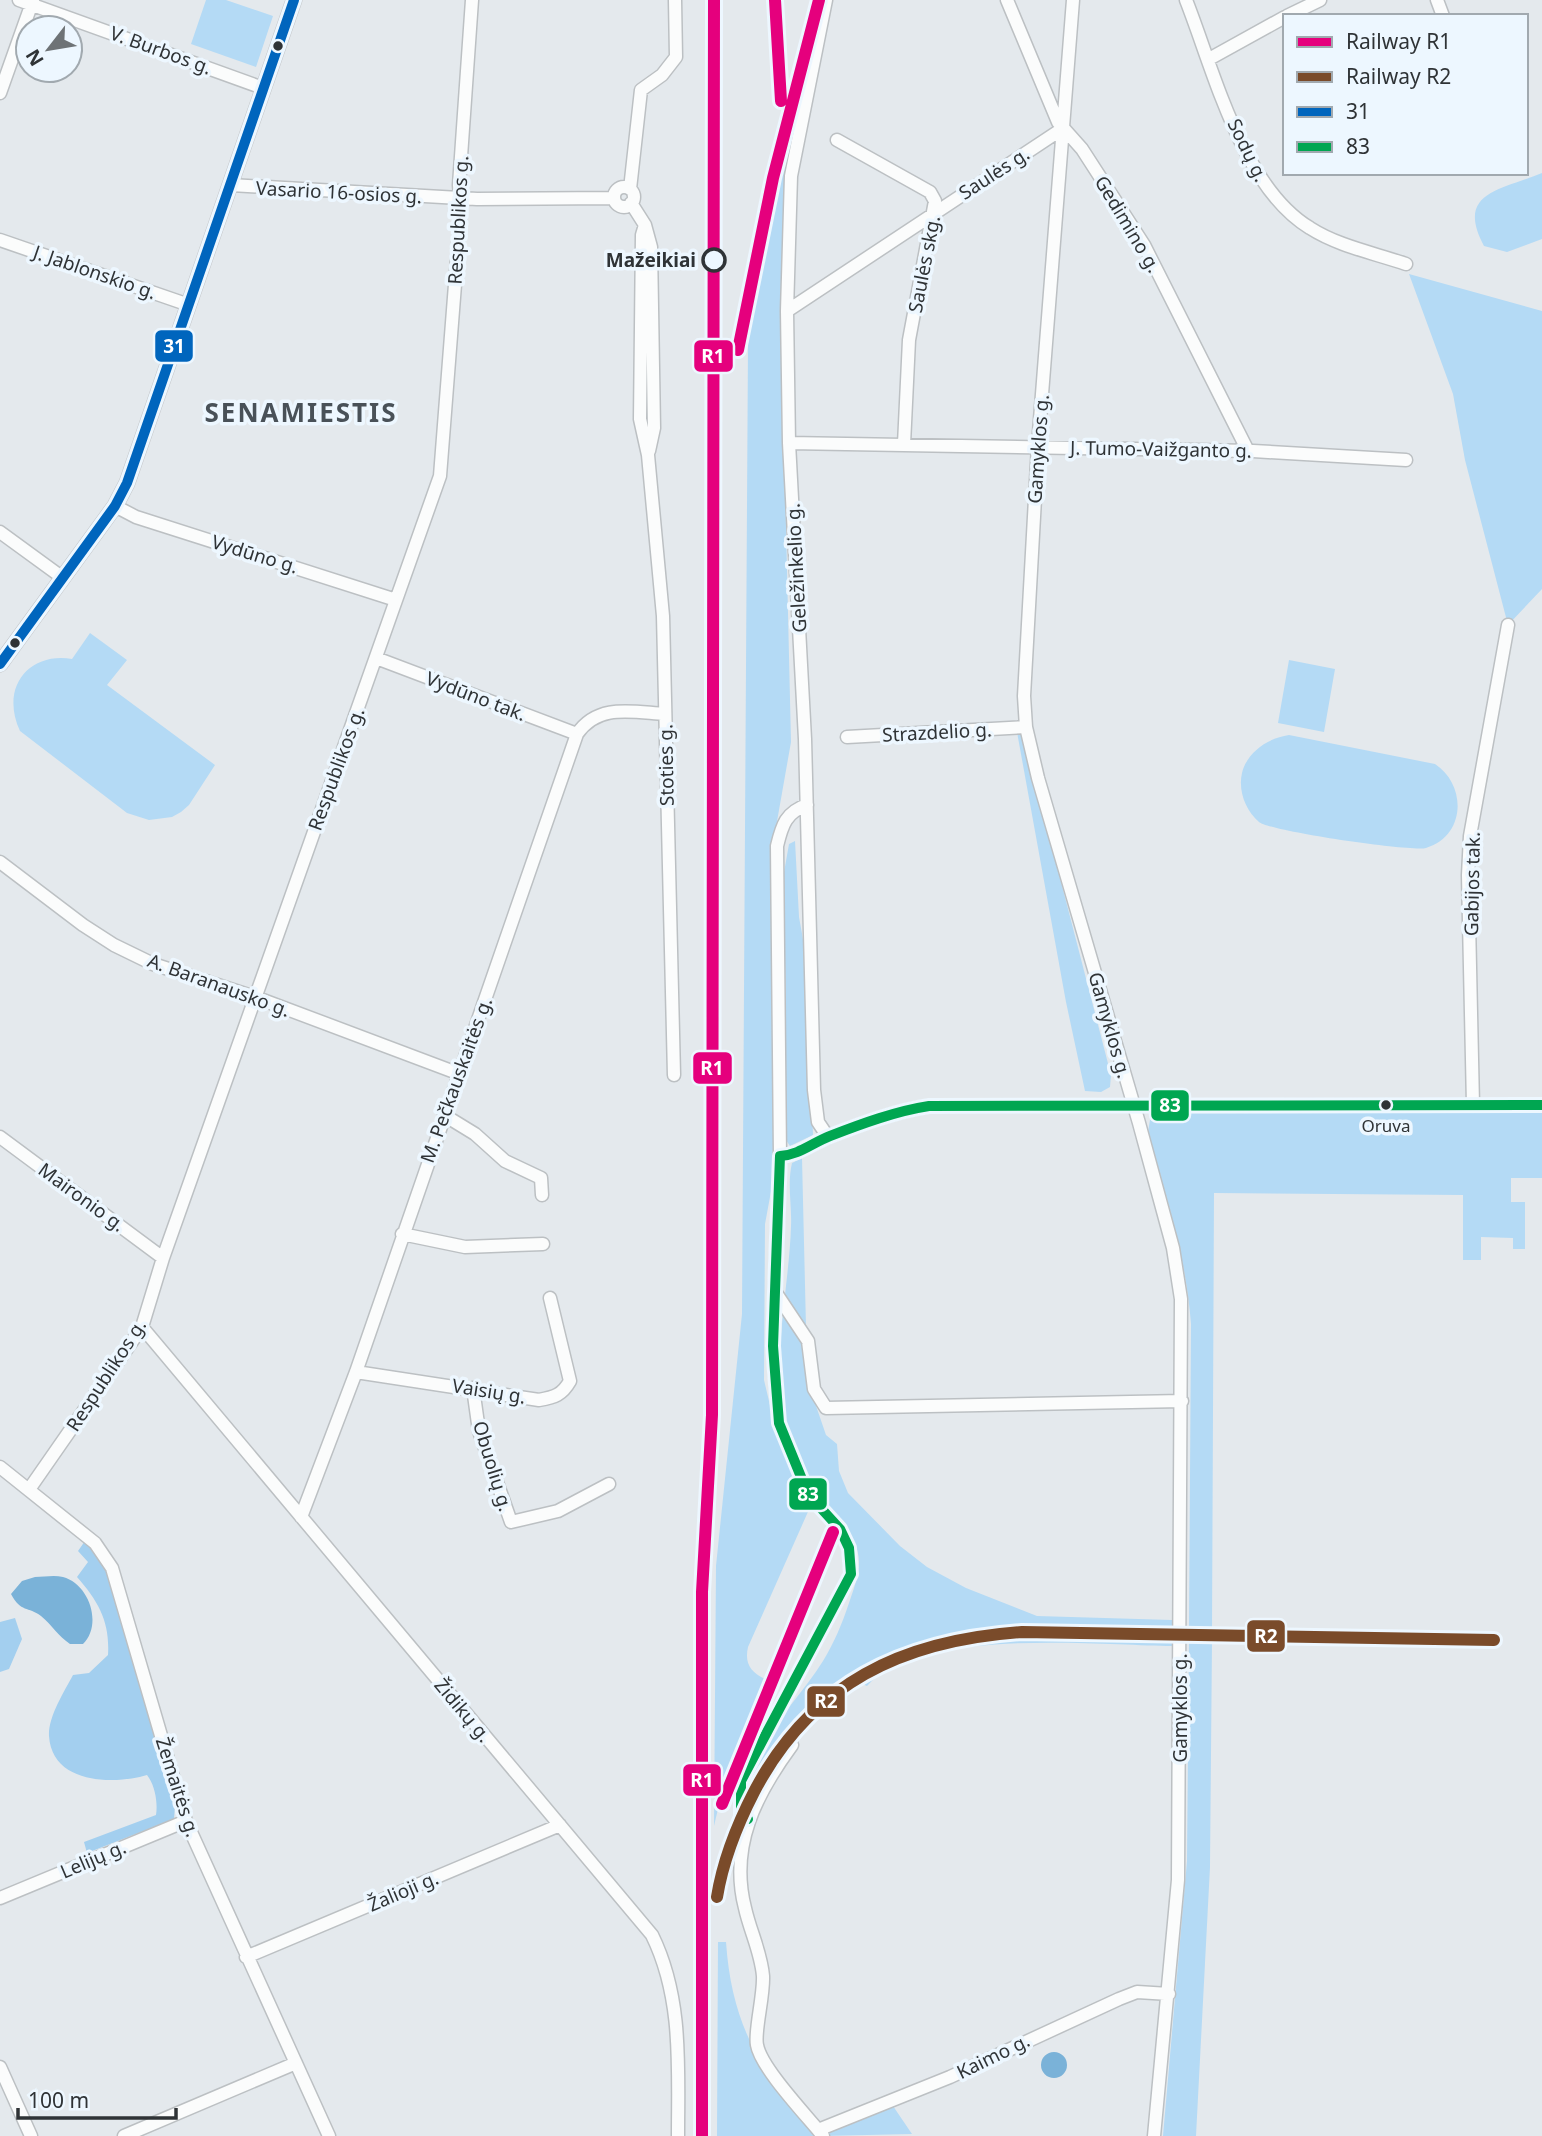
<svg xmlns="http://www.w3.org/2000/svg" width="1542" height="2136" font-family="'Noto Sans',sans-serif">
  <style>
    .green { fill: #b4daf5 }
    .forest { fill: #a3cfef }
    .water { fill: #7ab2d8 }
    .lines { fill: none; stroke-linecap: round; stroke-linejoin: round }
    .minor-casing { stroke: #bcc0c3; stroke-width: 15 }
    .major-casing { stroke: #c4c6c9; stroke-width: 17 }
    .minor { stroke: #fbfcfc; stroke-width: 12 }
    .major { stroke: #dfe5ea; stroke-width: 14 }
    .bus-1-casing { stroke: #edf7ff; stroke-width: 16 }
    .bus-2-casing { stroke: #edf7ff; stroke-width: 16 }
    .bus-1 { stroke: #0065bd; stroke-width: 10 }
    .bus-2 { stroke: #00a651; stroke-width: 10 }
    .rail-1-casing { stroke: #edf7ff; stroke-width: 18 }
    .rail-2-casing { stroke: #edf7ff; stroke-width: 18 }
    .rail-1 { stroke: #e5007d; stroke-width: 12 }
    .rail-2 { stroke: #7a4b2a; stroke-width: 12 }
    .bus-dot { fill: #2f3336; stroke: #edf7ff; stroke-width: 2.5 }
    .stop-dot { fill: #edf7ff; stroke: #2f3336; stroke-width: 3.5 }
    .labels { text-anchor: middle; stroke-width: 7; stroke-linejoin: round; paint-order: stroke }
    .bus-label { font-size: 17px; fill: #2f3336; stroke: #edf7ff }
    .street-label { font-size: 19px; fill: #2f3336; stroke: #edf7ff }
    .stop-label { font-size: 19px; font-weight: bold; fill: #2f3336; stroke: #edf7ff; text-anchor: end }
    .district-label { font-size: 26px; font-weight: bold; letter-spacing: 2px; fill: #495158; stroke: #edf7ff }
    .line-badge { stroke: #edf7ff; stroke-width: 2.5 }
    .badge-label { font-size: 19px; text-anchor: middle; font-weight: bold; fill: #fff }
  </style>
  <rect width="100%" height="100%" fill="#e4e9ed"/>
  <path class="green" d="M 206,0 L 226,0 L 273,16 L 256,67 L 191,44 Z
    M 785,159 L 781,311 L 791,742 L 773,844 L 774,1097 L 772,1186 L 765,1224 L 764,1380 L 778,1439 L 811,1505 L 748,1647 C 744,1665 752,1673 767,1680 L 725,1779 L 714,1826 L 716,1566 L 742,1314 L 748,344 L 767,229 Z
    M 1542,173 L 1542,239 L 1507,252 L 1484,246 C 1455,192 1501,190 1542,173 Z
    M 1409,274 L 1542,311 L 1542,589 L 1508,625 L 1465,460 L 1453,394 Z
    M 90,633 L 127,660 L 107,685 L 215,765 L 189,805 L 181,812 L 172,817 L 149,820 L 127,813 L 20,731 C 0,688 28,652 72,659 Z
    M 1289,660 L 1335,669 L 1324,732 L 1278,723 Z
    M 1017,732 L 1023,735 L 1111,1075 L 1110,1087 L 1101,1092 L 1085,1091 L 1066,1002 Z
    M 1289,735 L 1435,764 C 1467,785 1466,836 1426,848 C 1411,852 1269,831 1259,822 C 1245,810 1238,790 1242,773 C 1247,752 1268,738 1289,735 Z
    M 795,841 L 799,917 L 806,956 L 813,1135 L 790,1146 L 784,1137 L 786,1005 L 783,878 L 789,844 Z
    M 1542,1112 L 1542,1178 L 1511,1178 L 1511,1202 L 1525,1202 L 1525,1249 L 1513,1249 L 1513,1238 L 1481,1237 L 1481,1260 L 1463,1260 L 1463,1195 L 1214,1193 L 1212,1631 L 1189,1630 L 1191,1324 C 1186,1257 1166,1196 1148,1132 L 1150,1120 L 1172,1113 Z
    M 802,1158 L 806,1327 L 801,1344 L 814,1400 L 826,1435 L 837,1444 L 839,1471 L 848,1493 L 900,1546 L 927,1567 L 966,1588 L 1037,1616 L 1172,1620 L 1172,1632 C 1122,1630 1072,1626 1022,1627 C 932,1628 840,1667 784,1739 C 768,1759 757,1781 746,1803 C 747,1746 794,1707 823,1661 C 834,1643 842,1624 849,1603 C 853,1591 859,1575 859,1562 C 859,1535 831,1516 817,1495 C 809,1482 801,1467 795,1453 C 764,1387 789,1297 791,1226 C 792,1205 787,1184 792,1163 Z
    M 1013,1636 L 1172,1640 L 1172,1646 C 1097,1645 918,1627 867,1686 L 858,1682 C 906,1653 958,1640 1013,1636 Z
    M 1189,1641 L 1212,1641 L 1210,1867 L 1196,2136 L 1163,2136 L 1187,1861 Z
    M 718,1942 L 726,1942 C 732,2028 762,2071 814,2136 L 717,2136 Z
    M 893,2106 L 912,2134 L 822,2136 Z"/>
  <path class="forest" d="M 85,1541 L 97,1554 L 109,1576 L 175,1806 L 174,1819 L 87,1853 L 84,1842 L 156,1815 C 158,1803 155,1785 147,1775 C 113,1785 52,1784 49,1736 C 48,1717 64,1692 73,1675 L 89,1673 L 108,1655 C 110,1622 99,1602 77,1577 L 88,1562 L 78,1551 Z
    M 15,1618 L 22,1639 L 9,1669 L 0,1672 L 0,1622 Z"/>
  <path class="water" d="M 35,1577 C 44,1577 54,1575 63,1577 C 89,1584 103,1624 83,1644 L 70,1644 C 58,1636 52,1625 41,1616 C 28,1606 21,1613 11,1594 L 22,1581 Z
    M1041 2065a13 13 0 1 1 26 0a13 13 0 1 1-26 0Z"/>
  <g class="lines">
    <defs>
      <path id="minor" d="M 19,0 L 263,88
        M 826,0 L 791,176 L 787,311 L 789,443 L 805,739 L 814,1090 L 818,1122 L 828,1137
        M 1007,0 L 1058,122 L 1082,149 L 1144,245 L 1248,451
        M 1073,0 L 1038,445 L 1024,696 L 1026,727 L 1038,778 L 1139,1123 L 1173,1248 L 1181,1299 L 1178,1880 L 1154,2136
        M 1186,0 C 1214,71 1242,187 1310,228 C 1338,246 1374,253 1406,264
        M 1437,0 L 1443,16
        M 1287,16 L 1320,0
        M 1209,59 L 1285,17
        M 0,93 L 33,0
        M 837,140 L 930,192 L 935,201 L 909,340 L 904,444
        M 231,185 L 477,199 L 614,198
        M614 197a10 10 0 1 1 20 0a10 10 0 1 1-20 0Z
        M 630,189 L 641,90 L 662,75 L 676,57 L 675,0
        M 631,203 L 645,225 L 651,247 L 654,428 L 649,451
        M 645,225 L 642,235 L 640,419 L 648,455 L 663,616 L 674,1075
        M 0,240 L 189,305
        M 787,311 L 1062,129
        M 789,443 L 1253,451 L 1406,460
        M 115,506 L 136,517 L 396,600
        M 0,532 L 63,578
        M 376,658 L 577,734
        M 847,737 L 1026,727
        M 0,862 L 83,925 L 114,945 L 153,964 L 255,997 L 457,1073
        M 1473,1105 L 1468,875 L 1470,836 L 1508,625
        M 444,1115 L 475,1134 L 505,1161 L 541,1178 L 542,1195
        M 0,1137 L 163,1258
        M 780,1156 L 777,846 C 782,825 786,812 807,805
        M 402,1234 L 465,1247 L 543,1244
        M 776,1293 L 808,1341 L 814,1389 L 826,1408 L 1182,1401
        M 142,1327 L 652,1935 C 683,1998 678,2067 678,2136
        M 356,1372 L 539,1400 C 555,1397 562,1395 570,1381 L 550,1298
        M 473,1388 L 479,1431 L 511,1522 L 558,1511 L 609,1484
        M 0,1467 L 95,1543 L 112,1568 L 186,1821 L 329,2136
        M 30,1488 L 142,1327 L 163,1258 L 440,476 L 461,208 L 459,185 L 472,0
        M 301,1517 L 356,1372 L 577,734 C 598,703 632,712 665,714
        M 792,1745 C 756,1794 729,1846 745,1908 C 750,1931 761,1952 763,1976 C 764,1996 754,2032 757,2045 C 761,2068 807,2116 823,2136
        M 748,1819 L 741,1816 L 741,1781 L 851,1574 L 849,1548 L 840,1529 L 808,1494 L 779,1423 L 773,1346 L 780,1156 C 799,1155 812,1143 830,1136 C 861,1124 896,1111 929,1106 L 1542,1105
        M 0,1898 L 186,1821
        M 246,1957 L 560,1825
        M 0,2067 L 31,2136
        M 818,2130 L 950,2077 L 1119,1999 L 1137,1992 L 1169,1994
        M 124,2136 L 296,2063"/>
      <path id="major" d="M 0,664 L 115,506 L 127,483 L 294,0"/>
    </defs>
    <use href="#minor" class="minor-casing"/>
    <use href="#major" class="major-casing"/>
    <use href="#minor" class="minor"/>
    <use href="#major" class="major"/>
    <defs>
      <path id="bus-1" d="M 0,664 L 115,506 L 127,483 L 294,0"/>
      <path id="bus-2" d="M 748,1819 L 741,1816 L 741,1781 L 851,1574 L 849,1548 L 840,1529 L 808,1494 L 779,1423 L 773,1346 L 780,1156 C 799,1155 812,1143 830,1136 C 861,1124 896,1111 929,1106 L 1542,1105"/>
    </defs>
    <use href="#bus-1" class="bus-1-casing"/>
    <use href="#bus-2" class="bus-2-casing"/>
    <use href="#bus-1" class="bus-1"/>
    <use href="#bus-2" class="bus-2"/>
    <defs>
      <path id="rail-1" d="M 775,0 L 781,101
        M 738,350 L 773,178 L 819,0
        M 722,1804 L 833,1532
        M 702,2136 L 702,1592 L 712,1415 L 714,0"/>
      <path id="rail-2" d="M 717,1897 C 723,1860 737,1825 754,1792 C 811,1683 903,1640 1022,1632 L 1494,1640"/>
    </defs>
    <use href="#rail-1" class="rail-1-casing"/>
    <use href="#rail-2" class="rail-2-casing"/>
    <use href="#rail-1" class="rail-1"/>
    <use href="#rail-2" class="rail-2"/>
  </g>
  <g class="bus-dot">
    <circle cx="278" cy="46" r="6"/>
    <circle cx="15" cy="643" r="6"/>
    <circle cx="1386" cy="1105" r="6"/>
  </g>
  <circle class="stop-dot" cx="714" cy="260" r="11"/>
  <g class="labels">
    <g class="bus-label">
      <text x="1386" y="1132">Oruva</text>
    </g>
    <g class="street-label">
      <text transform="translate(161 50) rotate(20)" y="7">V. Burbos g.</text>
      <text transform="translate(1248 150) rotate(64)" y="7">Sodų g.</text>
      <text transform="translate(994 173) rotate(-33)" y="7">Saulės g.</text>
      <text transform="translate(339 192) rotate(3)" y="7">Vasario 16-osios g.</text>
      <text transform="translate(458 220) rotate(-87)" y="7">Respublikos g.</text>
      <text transform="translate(1128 224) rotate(59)" y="7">Gedimino g.</text>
      <text transform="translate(924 264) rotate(-79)" y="7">Saulės skg.</text>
      <text transform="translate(95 272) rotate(19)" y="7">J. Jablonskio g.</text>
      <text transform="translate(1038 449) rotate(-86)" y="7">Gamyklos g.</text>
      <text transform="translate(1161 449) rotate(1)" y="7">J. Tumo-Vaižganto g.</text>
      <text transform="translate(255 554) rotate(17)" y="7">Vydūno g.</text>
      <text transform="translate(796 568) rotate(-93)" y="7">Geležinkelio g.</text>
      <text transform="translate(476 696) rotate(21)" y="7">Vydūno tak.</text>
      <text transform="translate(937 732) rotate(-3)" y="7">Strazdelio g.</text>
      <text transform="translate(666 765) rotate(-91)" y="7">Stoties g.</text>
      <text transform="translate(336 769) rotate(-70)" y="7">Respublikos g.</text>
      <text transform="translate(1472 884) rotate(-89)" y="7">Gabijos tak.</text>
      <text transform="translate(219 985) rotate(20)" y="7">A. Baranausko g.</text>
      <text transform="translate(1110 1025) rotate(74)" y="7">Gamyklos g.</text>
      <text transform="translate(456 1080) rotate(-70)" y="7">M. Pečkauskaitės g.</text>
      <text transform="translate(82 1197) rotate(36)" y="7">Maironio g.</text>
      <text transform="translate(106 1375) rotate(-57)" y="7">Respublikos g.</text>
      <text transform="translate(489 1391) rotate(9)" y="7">Vaisių g.</text>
      <text transform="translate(493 1466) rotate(73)" y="7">Obuolių g.</text>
      <text transform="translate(1180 1708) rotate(-90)" y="7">Gamyklos g.</text>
      <text transform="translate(463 1710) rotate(50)" y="7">Židikų g.</text>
      <text transform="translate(178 1787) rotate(72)" y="7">Žemaitės g.</text>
      <text transform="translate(93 1859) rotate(-23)" y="7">Lelijų g.</text>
      <text transform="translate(403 1891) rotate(-23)" y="7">Žalioji g.</text>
      <text transform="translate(993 2056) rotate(-26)" y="7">Kaimo g.</text>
    </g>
    <g class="stop-label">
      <text x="696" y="267">Mažeikiai</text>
    </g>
    <g class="district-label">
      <text x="301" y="422">SENAMIESTIS</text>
    </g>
  </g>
  <g class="line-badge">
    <rect x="154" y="329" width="40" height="34" rx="7" fill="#0065bd"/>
    <rect x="693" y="339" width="41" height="34" rx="7" fill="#e5007d"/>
    <rect x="692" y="1051" width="41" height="34" rx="7" fill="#e5007d"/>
    <rect x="1150" y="1089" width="40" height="33" rx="7" fill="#00a651"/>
    <rect x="788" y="1477" width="40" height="34" rx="7" fill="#00a651"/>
    <rect x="1246" y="1619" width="40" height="34" rx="7" fill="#7a4b2a"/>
    <rect x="806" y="1685" width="40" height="33" rx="7" fill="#7a4b2a"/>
    <rect x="682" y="1763" width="40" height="34" rx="7" fill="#e5007d"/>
  </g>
  <g class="badge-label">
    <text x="174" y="353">31</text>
    <text x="713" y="363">R1</text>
    <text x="712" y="1075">R1</text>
    <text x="1170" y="1112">83</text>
    <text x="808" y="1501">83</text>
    <text x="1266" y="1643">R2</text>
    <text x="826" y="1708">R2</text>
    <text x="702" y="1787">R1</text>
  </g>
  <rect x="1283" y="14" width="245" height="161" fill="#edf7ff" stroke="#a1a9af" stroke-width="2"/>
  <rect x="1297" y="37" width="35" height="10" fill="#e5007d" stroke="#a1a9af" stroke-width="2"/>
  <text x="1346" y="49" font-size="21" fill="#2f3336">Railway R1</text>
  <rect x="1297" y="72" width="35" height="10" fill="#7a4b2a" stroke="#a1a9af" stroke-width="2"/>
  <text x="1346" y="84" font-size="21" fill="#2f3336">Railway R2</text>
  <rect x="1297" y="107" width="35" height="10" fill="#0065bd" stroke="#a1a9af" stroke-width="2"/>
  <text x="1346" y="119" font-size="21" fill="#2f3336">31</text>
  <rect x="1297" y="142" width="35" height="10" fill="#00a651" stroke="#a1a9af" stroke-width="2"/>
  <text x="1346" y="154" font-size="21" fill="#2f3336">83</text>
  <g transform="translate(49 49) rotate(239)"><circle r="33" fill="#edf7ff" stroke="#a1a9af" stroke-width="2"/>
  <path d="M0-5L12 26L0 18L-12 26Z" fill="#6e7376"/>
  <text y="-10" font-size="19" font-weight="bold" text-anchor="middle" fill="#2f3336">N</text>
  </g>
  <path d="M18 2108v10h158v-10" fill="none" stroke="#2f3336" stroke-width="3.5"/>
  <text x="28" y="2108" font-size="21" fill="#2f3336" stroke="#edf7ff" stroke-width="5" paint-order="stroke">100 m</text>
</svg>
